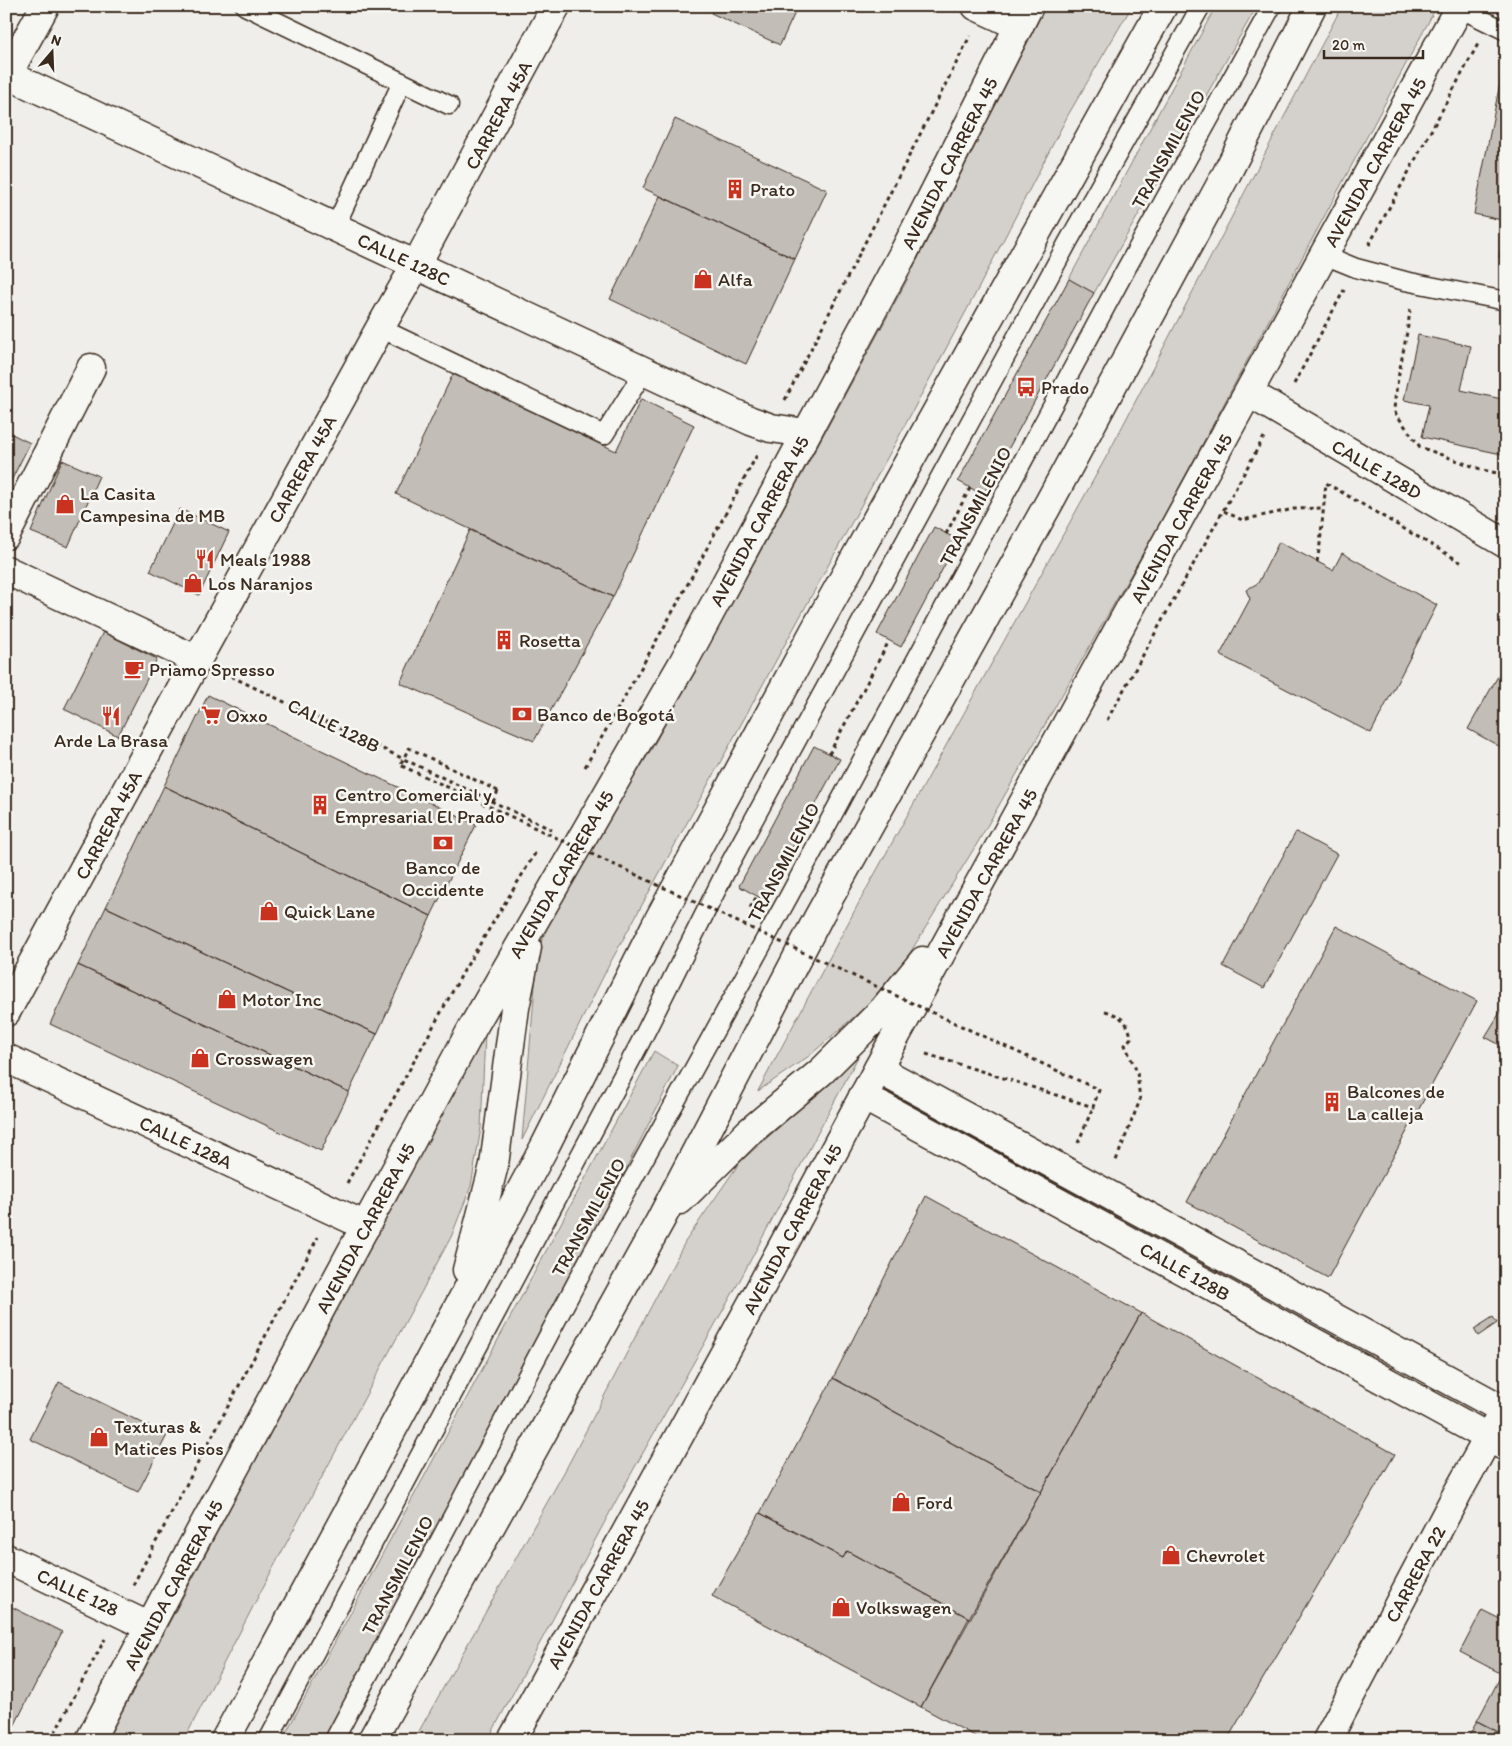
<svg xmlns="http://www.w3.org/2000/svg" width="1512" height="1746" font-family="Itim,sans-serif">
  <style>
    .green { fill: #d4d1cc; stroke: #887e75 }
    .building { fill: #c2bdb7; stroke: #3b2a1e }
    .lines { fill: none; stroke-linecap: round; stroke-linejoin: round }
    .lane-casing { stroke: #3b2a1e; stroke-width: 21 }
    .street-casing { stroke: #3b2a1e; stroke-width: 31 }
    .secondary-casing { stroke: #3b2a1e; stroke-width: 31 }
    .highway-casing { stroke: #3b2a1e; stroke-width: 31 }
    .path { stroke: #3b2a1e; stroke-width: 3; stroke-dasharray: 4 4; stroke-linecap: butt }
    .lane { stroke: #f6f6f2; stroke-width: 18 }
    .street { stroke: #f6f6f2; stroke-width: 28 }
    .secondary { stroke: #f6f6f2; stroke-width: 28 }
    .highway { stroke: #f6f6f2; stroke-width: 28 }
    .path-bridge { stroke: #3b2a1e; stroke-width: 3; stroke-dasharray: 4 4; stroke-linecap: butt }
    .labels { text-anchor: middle; stroke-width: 5; stroke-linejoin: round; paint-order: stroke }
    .street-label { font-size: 19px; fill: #3b2a1e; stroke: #f6f6f2 }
    .poi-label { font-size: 19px; fill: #3b2a1e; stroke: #f6f6f2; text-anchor: start }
  </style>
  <rect width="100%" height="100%" fill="#efeeea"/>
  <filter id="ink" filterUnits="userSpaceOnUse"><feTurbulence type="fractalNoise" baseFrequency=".02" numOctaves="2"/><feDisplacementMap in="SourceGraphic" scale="10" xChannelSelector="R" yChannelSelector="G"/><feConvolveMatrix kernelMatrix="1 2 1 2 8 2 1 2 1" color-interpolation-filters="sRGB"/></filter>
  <g filter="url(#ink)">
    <path class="green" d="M 1046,6 L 1132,6 L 1068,115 L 978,289 L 897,440 L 609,965 L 522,1140 L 538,950 L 558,900 L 651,750 L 761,550 L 905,284 Z
      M 1216,6 L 1257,6 L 1094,293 L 1069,279 Z
      M 1342,6 L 1437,6 L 1159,525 L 978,842 L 905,961 L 863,1009 L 809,1056 L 758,1091 L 862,897 L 1110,450 Z
      M 485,1033 L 481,1128 L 471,1186 L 451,1237 L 273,1568 L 184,1740 L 107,1740 L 245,1480 Z
      M 654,1051 L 678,1066 C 564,1292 446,1516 325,1740 L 282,1740 Z
      M 858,1057 L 740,1280 L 617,1499 L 488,1740 L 414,1740 L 567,1467 L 685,1242 L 740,1162 Z"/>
    <path class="building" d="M 714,6 L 798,6 L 780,45 L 711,13 Z
      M 1501,78 L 1506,79 L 1506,221 L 1474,214 Z
      M 675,119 L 827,190 L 795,259 L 643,188 Z
      M 660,196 L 795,259 L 746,364 L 610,299 Z
      M 1506,224 L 1506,259 L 1499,257 Z
      M 1069,279 L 1094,293 L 983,495 L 958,481 Z
      M 1418,335 L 1471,346 L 1461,390 L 1506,400 L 1506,455 L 1422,437 L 1429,405 L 1404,400 Z
      M 453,374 L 616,451 L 641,399 L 694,425 L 613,597 L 396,494 Z
      M 6,431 L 30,443 L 6,491 Z
      M 62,460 L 99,476 L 68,547 L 31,532 Z
      M 180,509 L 229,532 L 199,595 L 150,571 Z
      M 934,527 L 958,540 L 901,647 L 877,634 Z
      M 470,530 L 613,597 L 534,741 L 400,683 Z
      M 1279,542 L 1333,570 L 1342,553 L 1437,605 L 1371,733 L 1220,655 L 1250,599 L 1246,590 L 1258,583 Z
      M 103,632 L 157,659 L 118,736 L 64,709 Z
      M 1506,662 L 1506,750 L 1468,729 Z
      M 208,695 L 476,825 L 431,916 L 164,786 Z
      M 814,746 L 840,759 L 764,900 L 739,886 Z
      M 164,786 L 431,916 L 377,1034 L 106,907 Z
      M 1296,832 L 1337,854 L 1264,988 L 1223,966 Z
      M 106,907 L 377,1034 L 349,1092 L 78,965 Z
      M 1336,926 L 1477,1001 L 1328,1278 L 1187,1202 Z
      M 78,965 L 349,1092 L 321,1151 L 50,1024 Z
      M 1504,1006 L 1506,1007 L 1506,1048 L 1485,1037 Z
      M 926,1196 L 1141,1313 L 1041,1492 L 833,1378 Z
      M 1141,1313 L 1395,1454 L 1227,1740 L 982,1740 L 921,1707 Z
      M 1493,1317 L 1497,1323 L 1478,1336 L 1474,1329 Z
      M 833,1378 L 1041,1492 L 969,1618 L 847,1551 L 843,1558 L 760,1513 Z
      M 59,1382 L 167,1435 L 138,1492 L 30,1439 Z
      M 760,1513 L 843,1558 L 847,1551 L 969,1618 L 921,1707 L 712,1596 Z
      M 6,1604 L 62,1632 L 7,1740 L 6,1740 Z
      M 1482,1610 L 1506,1622 L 1506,1736 L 1477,1721 L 1502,1674 L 1460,1652 Z
      M 1477,1721 L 1506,1736 L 1506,1740 L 1467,1740 Z"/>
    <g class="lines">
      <defs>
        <path id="lane" d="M 245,6 L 449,105
          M 1459,8 L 1506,31
          M 335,227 L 402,82
          M 1324,255 L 1356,268 L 1405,281 L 1506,301
          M 380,328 L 604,435 L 644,371
          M 268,1740 L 640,1043 L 729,865 L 1068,242 L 1201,6
          M 334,1740 L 590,1257 L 789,896 L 1126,269 L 1272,6"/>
        <path id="street" d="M 6,74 L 751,421 L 771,428 L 806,433
          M 6,77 L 45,6
          M 1249,393 L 1506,544
          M 6,535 L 91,368
          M 6,570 L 197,660
          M 6,1012 L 197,660 L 380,328 L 416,265 L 556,6
          M 6,1058 L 366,1226
          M 878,1069 L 1506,1411
          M 863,1096 L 1506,1447
          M 6,1558 L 150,1627
          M 1327,1740 L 1458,1492 L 1497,1422"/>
        <path id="secondary" d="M 976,6 L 1019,26"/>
        <path id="highway" d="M 680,1200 L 748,1133 L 822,1071 L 883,1010 L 923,961
          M 467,1270 L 494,1165 L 515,1008 L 527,947
          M 90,1740 L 172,1584 L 473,1027 L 683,663 L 904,252 L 1029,6
          M 225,1740 L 545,1146 L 656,925 L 815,630 L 1163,6
          M 372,1740 L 660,1221 L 819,916 L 1050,501 L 1227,173 L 1312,6
          M 512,1740 L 756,1296 L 887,1052 L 1460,6"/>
      </defs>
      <use href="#lane" class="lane-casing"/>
      <use href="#street" class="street-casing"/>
      <use href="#secondary" class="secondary-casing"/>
      <use href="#highway" class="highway-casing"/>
      <path class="path" d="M 1369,245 L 1478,44
        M 1410,309 C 1407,343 1396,376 1394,411 L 1420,447 L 1483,470 L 1506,475
        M 1294,384 L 1344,290
        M 785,400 L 970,36
        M 1224,511 L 1242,520 L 1294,509 L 1323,508
        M 946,534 L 970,488
        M 1317,562 L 1320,544 L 1326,483 L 1464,564
        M 224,673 L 552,830
        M 1107,720 L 1264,437
        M 829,754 L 889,641
        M 585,767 L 677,604 L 757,455
        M 493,802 L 498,791
        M 750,908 L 757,896
        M 1105,1011 C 1120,1015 1129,1022 1131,1038 L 1125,1045 L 1137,1072 L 1140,1100 L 1115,1163
        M 926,1054 L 1010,1080
        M 1078,1143 L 1093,1107
        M 347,1183 L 466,967 L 536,852
        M 133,1585 L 318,1237
        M 51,1740 L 105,1639"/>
      <use href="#lane" class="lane"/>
      <use href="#street" class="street"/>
      <use href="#secondary" class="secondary"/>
      <use href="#highway" class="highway"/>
      <path class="path-bridge" d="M 498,791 L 409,748 L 400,765 L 1099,1090 L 1093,1107 L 1010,1080"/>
    </g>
  </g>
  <defs>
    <symbol id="building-bare" viewBox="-9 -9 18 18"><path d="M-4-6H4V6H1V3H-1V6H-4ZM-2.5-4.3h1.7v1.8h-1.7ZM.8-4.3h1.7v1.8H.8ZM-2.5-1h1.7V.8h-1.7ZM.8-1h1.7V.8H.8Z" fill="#c8321e" stroke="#f6f6f2" stroke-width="2.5" paint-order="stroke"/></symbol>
    <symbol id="shop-bare" viewBox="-9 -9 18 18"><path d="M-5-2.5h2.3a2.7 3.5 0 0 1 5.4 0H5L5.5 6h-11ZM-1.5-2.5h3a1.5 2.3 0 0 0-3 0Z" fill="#c8321e" stroke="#f6f6f2" stroke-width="2.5" paint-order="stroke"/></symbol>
    <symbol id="bus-bare" viewBox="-9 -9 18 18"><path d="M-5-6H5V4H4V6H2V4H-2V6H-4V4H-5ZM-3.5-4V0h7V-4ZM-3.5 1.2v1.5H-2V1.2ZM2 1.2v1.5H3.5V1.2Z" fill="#c8321e" stroke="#f6f6f2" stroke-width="2.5" paint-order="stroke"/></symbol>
    <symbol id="restaurant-bare" viewBox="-9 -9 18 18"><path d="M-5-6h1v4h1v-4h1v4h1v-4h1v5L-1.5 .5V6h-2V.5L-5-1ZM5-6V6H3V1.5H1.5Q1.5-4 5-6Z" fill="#c8321e" stroke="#f6f6f2" stroke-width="2.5" paint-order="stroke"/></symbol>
    <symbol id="cafe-bare" viewBox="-9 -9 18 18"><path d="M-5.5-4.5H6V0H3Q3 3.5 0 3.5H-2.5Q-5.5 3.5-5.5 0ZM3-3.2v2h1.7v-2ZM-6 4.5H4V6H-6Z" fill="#c8321e" stroke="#f6f6f2" stroke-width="2.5" paint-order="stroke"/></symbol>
    <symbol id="bank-bare" viewBox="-9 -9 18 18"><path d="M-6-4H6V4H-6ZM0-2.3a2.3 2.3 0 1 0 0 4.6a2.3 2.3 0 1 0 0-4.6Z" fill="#c8321e" stroke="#f6f6f2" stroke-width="2.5" paint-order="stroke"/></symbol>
    <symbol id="supermarket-bare" viewBox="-9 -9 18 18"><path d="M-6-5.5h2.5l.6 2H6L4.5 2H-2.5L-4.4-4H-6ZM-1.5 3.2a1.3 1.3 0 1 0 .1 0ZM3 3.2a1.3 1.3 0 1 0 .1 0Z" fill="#c8321e" stroke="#f6f6f2" stroke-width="2.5" paint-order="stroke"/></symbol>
  </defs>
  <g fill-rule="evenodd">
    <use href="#building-bare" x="721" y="175" width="28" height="28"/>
    <use href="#shop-bare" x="689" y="265" width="28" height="28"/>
    <use href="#bus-bare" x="1012" y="373" width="28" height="28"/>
    <use href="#shop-bare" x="51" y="490" width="28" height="28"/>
    <use href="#restaurant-bare" x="191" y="545" width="28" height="28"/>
    <use href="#shop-bare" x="179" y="569" width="28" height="28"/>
    <use href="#building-bare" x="490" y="626" width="28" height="28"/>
    <use href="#cafe-bare" x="120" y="655" width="28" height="28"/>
    <use href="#bank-bare" x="508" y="700" width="28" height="28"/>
    <use href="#supermarket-bare" x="197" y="701" width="28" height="28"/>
    <use href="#restaurant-bare" x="97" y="702" width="28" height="28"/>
    <use href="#building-bare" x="306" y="791" width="28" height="28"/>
    <use href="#bank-bare" x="429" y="829" width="28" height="28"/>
    <use href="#shop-bare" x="255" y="897" width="28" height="28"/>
    <use href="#shop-bare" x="213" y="985" width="28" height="28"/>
    <use href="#shop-bare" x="186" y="1044" width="28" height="28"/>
    <use href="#building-bare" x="1318" y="1088" width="28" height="28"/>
    <use href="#shop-bare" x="85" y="1423" width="28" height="28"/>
    <use href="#shop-bare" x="887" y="1488" width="28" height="28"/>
    <use href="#shop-bare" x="1157" y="1541" width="28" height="28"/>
    <use href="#shop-bare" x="827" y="1593" width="28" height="28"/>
  </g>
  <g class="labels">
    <g class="street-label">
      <text transform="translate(498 115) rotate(-62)" y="7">CARRERA 45A</text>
      <text transform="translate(1168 149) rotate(-61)" y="7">TRANSMILENIO</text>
      <text transform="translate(1375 162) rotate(-61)" y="7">AVENIDA CARRERA 45</text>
      <text transform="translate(949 163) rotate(-63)" y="7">AVENIDA CARRERA 45</text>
      <text transform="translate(404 259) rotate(25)" y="7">CALLE 128C</text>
      <text transform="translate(302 469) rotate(-61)" y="7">CARRERA 45A</text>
      <text transform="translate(1377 469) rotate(30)" y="7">CALLE 128D</text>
      <text transform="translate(975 506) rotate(-62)" y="7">TRANSMILENIO</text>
      <text transform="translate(1181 518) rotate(-61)" y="7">AVENIDA CARRERA 45</text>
      <text transform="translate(759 521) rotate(-62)" y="7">AVENIDA CARRERA 45</text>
      <text transform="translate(334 725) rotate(26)" y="7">CALLE 128B</text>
      <text transform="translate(108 825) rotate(-62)" y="7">CARRERA 45A</text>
      <text transform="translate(783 862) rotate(-62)" y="7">TRANSMILENIO</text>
      <text transform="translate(986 873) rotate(-61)" y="7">AVENIDA CARRERA 45</text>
      <text transform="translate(561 874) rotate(-60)" y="7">AVENIDA CARRERA 45</text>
      <text transform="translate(186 1142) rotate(25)" y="7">CALLE 128A</text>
      <text transform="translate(588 1217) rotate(-61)" y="7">TRANSMILENIO</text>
      <text transform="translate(365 1228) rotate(-62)" y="7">AVENIDA CARRERA 45</text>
      <text transform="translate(792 1229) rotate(-62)" y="7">AVENIDA CARRERA 45</text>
      <text transform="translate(1185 1271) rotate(29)" y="7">CALLE 128B</text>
      <text transform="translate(1415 1574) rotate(-62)" y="7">CARRERA 22</text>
      <text transform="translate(397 1575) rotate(-62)" y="7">TRANSMILENIO</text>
      <text transform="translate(598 1584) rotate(-61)" y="7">AVENIDA CARRERA 45</text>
      <text transform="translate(173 1585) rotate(-62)" y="7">AVENIDA CARRERA 45</text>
      <text transform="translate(78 1592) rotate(25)" y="7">CALLE 128</text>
    </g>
    <g class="poi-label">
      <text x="750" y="196">Prato</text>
      <text x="718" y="286">Alfa</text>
      <text x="1041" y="394">Prado</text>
      <text x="80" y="500">La Casita<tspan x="80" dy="22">Campesina de MB</tspan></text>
      <text x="220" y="566">Meals 1988</text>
      <text x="208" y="590">Los Naranjos</text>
      <text x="519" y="647">Rosetta</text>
      <text x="149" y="676">Priamo Spresso</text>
      <text x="537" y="721">Banco de Bogotá</text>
      <text x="226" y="722">Oxxo</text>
      <text x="111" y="747" text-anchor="middle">Arde La Brasa</text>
      <text x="335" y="801">Centro Comercial y<tspan x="335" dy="22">Empresarial El Prado</tspan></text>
      <text x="443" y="874" text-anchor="middle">Banco de<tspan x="443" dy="22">Occidente</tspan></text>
      <text x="284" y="918">Quick Lane</text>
      <text x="242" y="1006">Motor Inc</text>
      <text x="215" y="1065">Crosswagen</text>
      <text x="1347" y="1098">Balcones de<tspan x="1347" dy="22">La calleja</tspan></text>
      <text x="114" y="1433">Texturas &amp;<tspan x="114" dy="22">Matices Pisos</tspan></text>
      <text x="916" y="1509">Ford</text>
      <text x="1186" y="1562">Chevrolet</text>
      <text x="856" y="1614">Volkswagen</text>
    </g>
  </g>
  <rect width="1512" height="1746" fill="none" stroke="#f6f6f2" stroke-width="25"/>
  <rect x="12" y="12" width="1487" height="1721" fill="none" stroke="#3b2a1e" stroke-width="2" filter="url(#ink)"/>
  <g transform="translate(52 52) rotate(19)" stroke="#f6f6f2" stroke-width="4" paint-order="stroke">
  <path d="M0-4L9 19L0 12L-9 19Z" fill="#3b2a1e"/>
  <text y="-8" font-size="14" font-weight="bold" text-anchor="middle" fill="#3b2a1e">N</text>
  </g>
  <path d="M1324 50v8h99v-8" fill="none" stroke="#3b2a1e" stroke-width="2.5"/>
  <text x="1332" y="50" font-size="15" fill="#3b2a1e" stroke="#f6f6f2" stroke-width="4" paint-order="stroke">20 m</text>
</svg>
